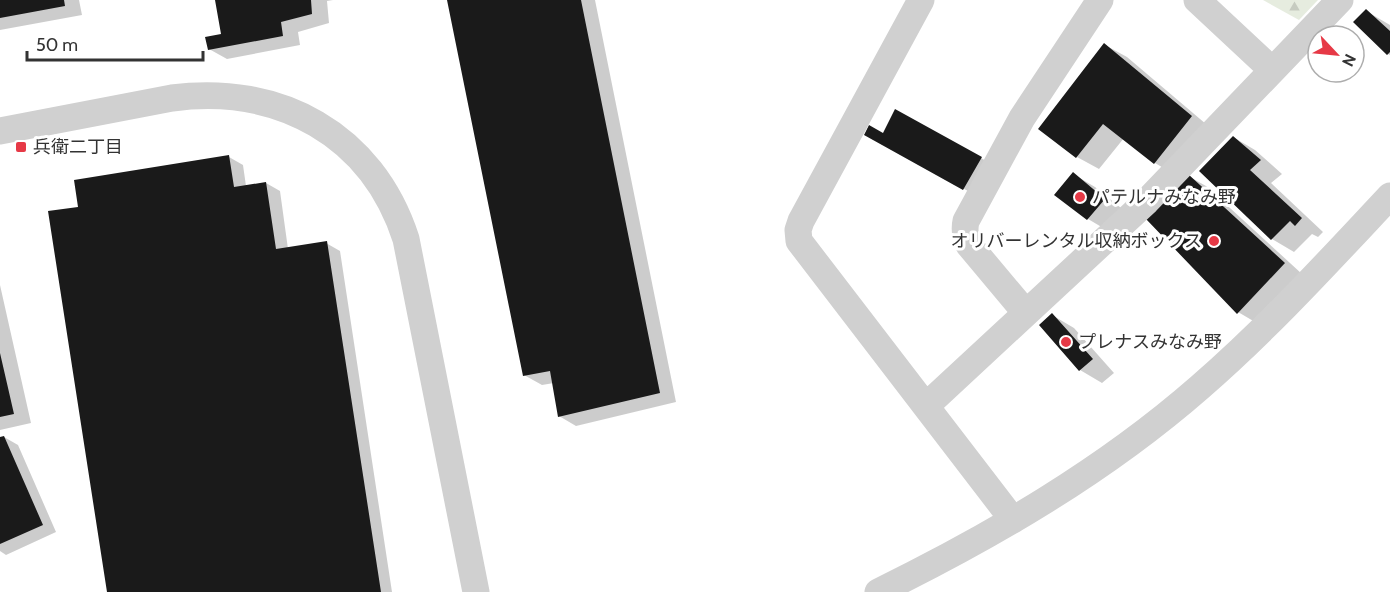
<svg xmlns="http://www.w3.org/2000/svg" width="1390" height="592" font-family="Cabin,'Noto Sans JP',sans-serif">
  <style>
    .forest { fill: url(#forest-firs) }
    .shadow { fill: #0003 }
    .building { fill: #1a1a1a }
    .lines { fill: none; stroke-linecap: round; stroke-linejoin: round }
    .minor { stroke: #d0d0d0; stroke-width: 27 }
    .poi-dot { fill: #e63946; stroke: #fff; stroke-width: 2 }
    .labels { text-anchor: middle; stroke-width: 6; stroke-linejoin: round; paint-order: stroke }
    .poi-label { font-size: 18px; fill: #333; stroke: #fff; text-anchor: start }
  </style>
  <defs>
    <pattern id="forest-firs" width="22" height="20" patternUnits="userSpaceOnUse" patternTransform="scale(1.5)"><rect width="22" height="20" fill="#e6ecdf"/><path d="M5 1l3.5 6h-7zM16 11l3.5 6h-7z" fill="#c6cbc0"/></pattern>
  </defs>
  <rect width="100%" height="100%" fill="#fff"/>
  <path class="forest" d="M 1263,0 L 1318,0 L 1299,20 Z"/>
  <path class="shadow" d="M 0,0 L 79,0 L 82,15 L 0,30 Z
    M 216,0 L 333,0 L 327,1 L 329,23 L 298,32 L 300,45 L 227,59 L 209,49 L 222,36 Z
    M 448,0 L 595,0 L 676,402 L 576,426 L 559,416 L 554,383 L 542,385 L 524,375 Z
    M 1366,11 L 1390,25 L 1390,55 L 1388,54 Z
    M 1105,45 L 1127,57 L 1213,130 L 1177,176 L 1155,163 L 1124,138 L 1099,169 L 1077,157 Z
    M 883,135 L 981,158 L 1003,171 L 986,201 L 888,147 Z
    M 1233,137 L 1255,150 L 1282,174 L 1271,183 L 1323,232 L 1318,237 L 1312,234 L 1294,252 L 1272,239 Z
    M 229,157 L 243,165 L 246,186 L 266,183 L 280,191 L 288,249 L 326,243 L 340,251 L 392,592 L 108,592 L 80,208 Z
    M 1073,174 L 1095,187 L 1126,212 L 1110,232 L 1088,219 L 1057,195 Z
    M 1188,176 L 1206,186 L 1302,274 L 1255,322 L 1238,312 Z
    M 0,285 L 31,423 L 0,430 Z
    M 1052,315 L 1074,328 L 1114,373 L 1102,383 L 1080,370 L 1041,325 Z
    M 4,437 L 18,445 L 56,532 L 6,555 L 0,551 L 0,439 Z"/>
  <path class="building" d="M 0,0 L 64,0 L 65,6 L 0,18 Z
    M 215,0 L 311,0 L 312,14 L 281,22 L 283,36 L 208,50 L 205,37 L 221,34 Z
    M 447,0 L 581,0 L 660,393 L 558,417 L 550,371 L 523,376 Z
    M 1366,9 L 1390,31 L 1390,52 L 1387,55 L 1353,22 Z
    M 1104,43 L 1192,116 L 1154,164 L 1103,124 L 1076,158 L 1038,129 Z
    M 895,109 L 982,157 L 963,190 L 864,135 L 869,125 L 883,133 Z
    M 1233,136 L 1261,160 L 1250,170 L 1302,218 L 1295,226 L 1290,221 L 1271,240 L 1199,171 Z
    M 229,155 L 234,187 L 266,182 L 276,249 L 327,241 L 381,592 L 107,592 L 48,211 L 78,207 L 74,180 Z
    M 1073,172 L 1105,199 L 1087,220 L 1054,195 Z
    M 1188,174 L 1285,263 L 1237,314 L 1146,219 Z
    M 1052,313 L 1093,359 L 1079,371 L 1039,325 Z
    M 0,353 L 14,414 L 0,417 Z
    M 4,436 L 43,525 L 0,544 L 0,437 Z"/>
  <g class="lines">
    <path class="minor" d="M 921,0 L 801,221 L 798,230 L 799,241 L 1013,520
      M 1197,0 L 1272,70
      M 0,131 L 172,98 C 279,84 372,134 406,239 L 476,592
      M 1026,313 L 969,245 C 965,236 964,230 966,221 L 1022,118 L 1100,0
      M 926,406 L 1147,201 L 1340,0
      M 878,592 C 992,536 1104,471 1200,387 C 1268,328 1328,262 1390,196"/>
  </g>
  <g class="poi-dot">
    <rect x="15" y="141" width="12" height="12" rx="3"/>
    <circle cx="1080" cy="197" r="6"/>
    <circle cx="1214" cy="241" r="6"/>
    <circle cx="1066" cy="342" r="6"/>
  </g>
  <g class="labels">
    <g class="poi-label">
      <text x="33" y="153">兵衛二丁目</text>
      <text x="1092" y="203">パテルナみなみ野</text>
      <text x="1202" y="247" text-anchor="end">オリバーレンタル収納ボックス</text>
      <text x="1078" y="348">プレナスみなみ野</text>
    </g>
  </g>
  <g transform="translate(1336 54) rotate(116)"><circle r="28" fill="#ffffff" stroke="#adadad" stroke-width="1.5"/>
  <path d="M0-4.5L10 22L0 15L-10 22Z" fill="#e63946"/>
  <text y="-9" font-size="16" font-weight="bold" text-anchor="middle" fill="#333333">N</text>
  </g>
  <path d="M27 51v9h176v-9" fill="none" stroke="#333333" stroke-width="3"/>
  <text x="36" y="51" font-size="18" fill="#333333" stroke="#ffffff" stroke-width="4.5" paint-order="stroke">50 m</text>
</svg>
